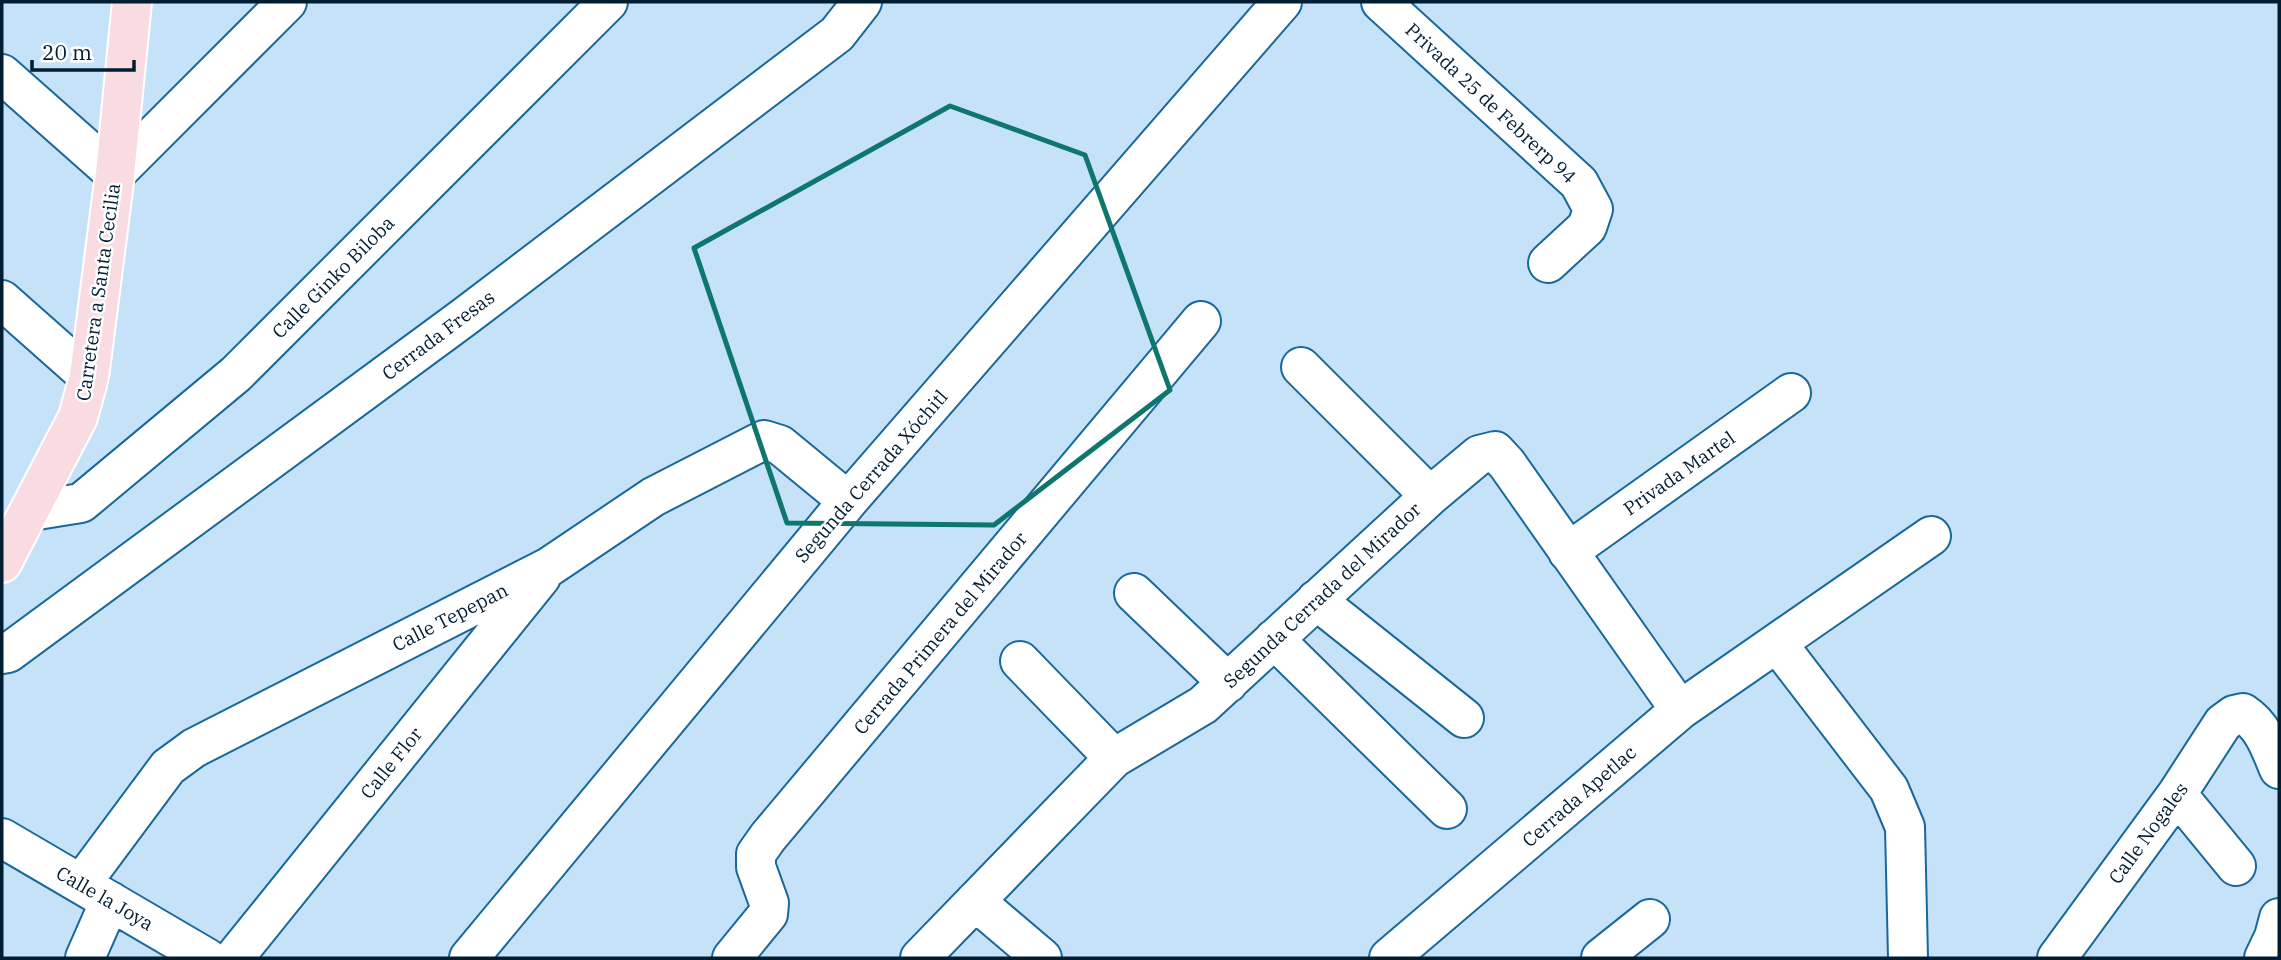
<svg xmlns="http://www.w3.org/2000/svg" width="2281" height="960" font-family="'IBM Plex Serif',serif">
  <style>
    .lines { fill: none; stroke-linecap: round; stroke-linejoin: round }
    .minor-casing { stroke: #18689b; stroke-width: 42 }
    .major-casing { stroke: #fff; stroke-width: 42 }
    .minor { stroke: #fff; stroke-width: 38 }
    .major { stroke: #f9dbe2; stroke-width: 38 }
    .marked { fill: none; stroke: #0f766e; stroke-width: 5; stroke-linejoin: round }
    .labels { text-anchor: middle; stroke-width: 5; stroke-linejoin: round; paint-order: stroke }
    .street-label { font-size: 19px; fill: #001d32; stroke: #fff }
  </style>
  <rect width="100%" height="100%" fill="#c6e2f9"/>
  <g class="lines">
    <defs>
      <path id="minor" d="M 1381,2 L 1579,183 L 1593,209 L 1587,227 L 1548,263
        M 2,74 L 115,174 L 287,2
        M 2,300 L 89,377
        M 1301,367 L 1430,496
        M 31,511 L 81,503 L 236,374 L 608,2
        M 1568,552 L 1791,393
        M 1134,593 L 1228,683
        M 1316,600 L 1464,718
        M 1274,639 L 1447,809
        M 1777,643 L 1889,789 L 1905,827 L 1908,958
        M 2,654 L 8,653 L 463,318 L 837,34 L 862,2
        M 1020,661 L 1114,758
        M 2177,794 L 2236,866
        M 2,838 L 207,958
        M 81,884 L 168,767 L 194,748 L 549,567 L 653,497 L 764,440 L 780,445 L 848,501
        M 975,901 L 1042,958
        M 85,958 L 110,901
        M 234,958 L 541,577
        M 469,958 L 848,501 L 1282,2
        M 732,958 L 768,914 L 769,903 L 756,867 L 756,854 L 768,837 L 1201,321
        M 920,958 L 1114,758 L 1203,705 L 1430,496 L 1479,455 L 1495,451 L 1507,464 L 1680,710
        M 1389,958 L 1680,710 L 1931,536
        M 1601,958 L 1650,919
        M 2057,958 L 2177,794 L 2223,723 L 2234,715 L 2243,713 C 2264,727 2270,748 2279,769
        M 2264,958 L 2274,937 L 2279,918"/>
      <path id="major" d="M 2,563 L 78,417 L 89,377 L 115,174 L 132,2"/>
    </defs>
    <use href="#minor" class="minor-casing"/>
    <use href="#major" class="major-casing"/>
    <use href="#minor" class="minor"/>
    <use href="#major" class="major"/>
  </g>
  <path class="marked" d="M 950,106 L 1085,155 L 1170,390 L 994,525 L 787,523 L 694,248 Z"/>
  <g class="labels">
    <g class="street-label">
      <text transform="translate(1491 103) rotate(43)" y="7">Privada 25 de Febrerp 94</text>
      <text transform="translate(333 277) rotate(-45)" y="7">Calle Ginko Biloba</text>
      <text transform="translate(98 292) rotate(-82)" y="7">Carretera a Santa Cecilia</text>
      <text transform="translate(438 335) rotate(-37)" y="7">Cerrada Fresas</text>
      <text transform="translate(1679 473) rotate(-35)" y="7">Privada Martel</text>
      <text transform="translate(871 476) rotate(-49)" y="7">Segunda Cerrada Xóchitl</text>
      <text transform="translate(1322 595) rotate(-43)" y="7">Segunda Cerrada del Mirador</text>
      <text transform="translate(450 617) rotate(-27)" y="7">Calle Tepepan</text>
      <text transform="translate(940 633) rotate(-50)" y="7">Cerrada Primera del Mirador</text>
      <text transform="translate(391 763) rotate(-51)" y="7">Calle Flor</text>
      <text transform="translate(1579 796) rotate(-41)" y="7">Cerrada Apetlac</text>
      <text transform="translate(2148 833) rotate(-54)" y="7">Calle Nogales</text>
      <text transform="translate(105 898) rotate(30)" y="7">Calle la Joya</text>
    </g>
  </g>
  <rect width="2281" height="960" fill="none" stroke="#001d32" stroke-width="7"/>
  <path d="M32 60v10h102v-10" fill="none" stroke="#001d32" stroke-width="3.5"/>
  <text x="42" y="60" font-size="21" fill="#001d32" stroke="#ffffff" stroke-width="5" paint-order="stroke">20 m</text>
</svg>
